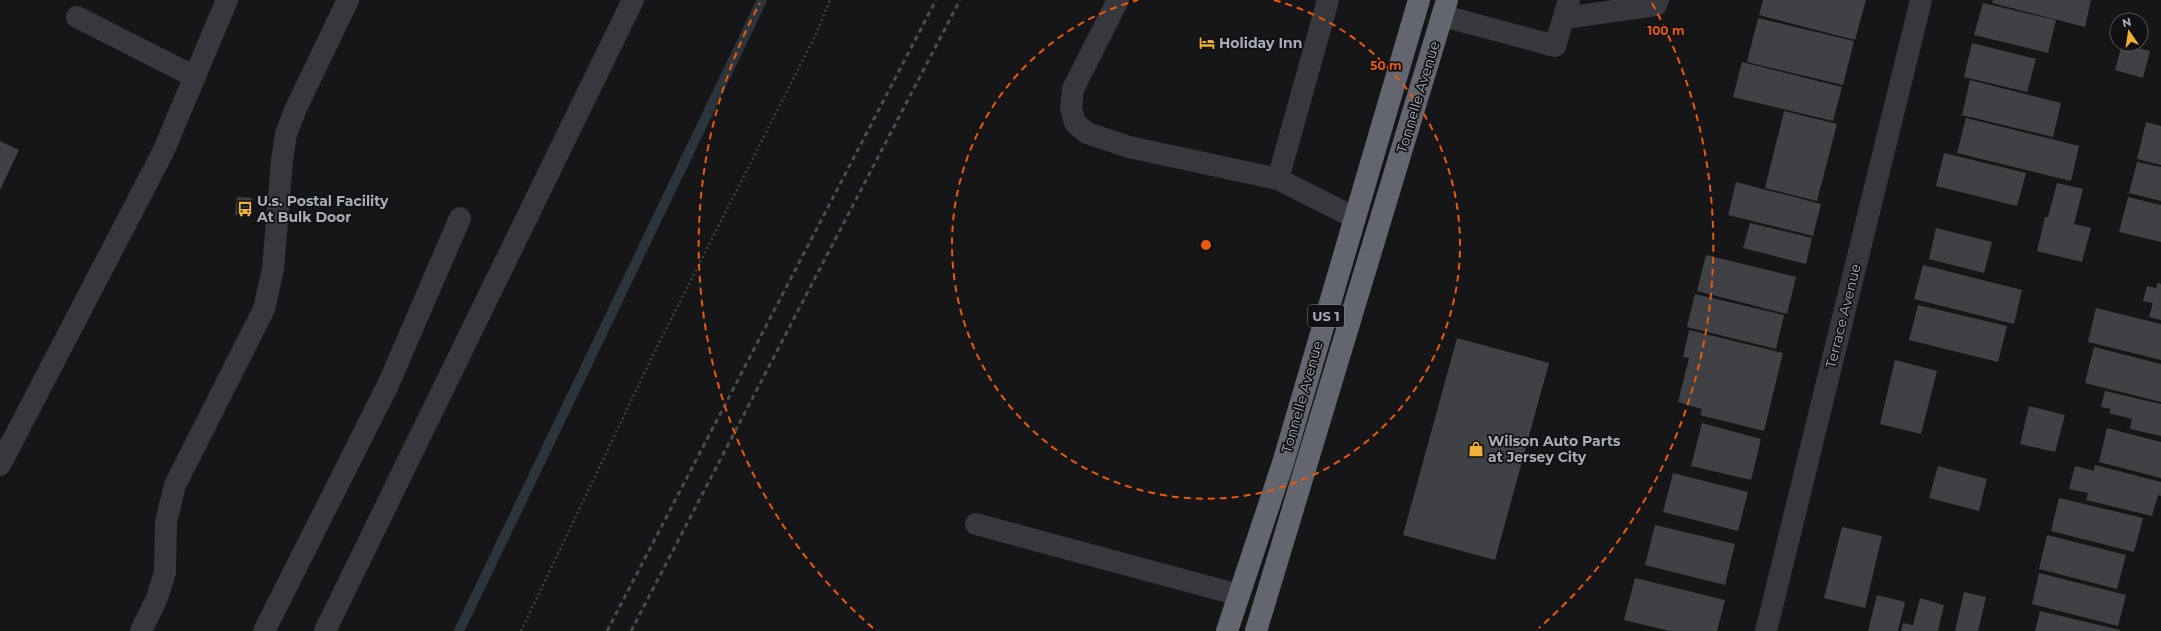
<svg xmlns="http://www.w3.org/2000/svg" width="2161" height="631" font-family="Montserrat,sans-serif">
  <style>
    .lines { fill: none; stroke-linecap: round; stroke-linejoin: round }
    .stream { stroke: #2c353c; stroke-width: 10 }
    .building { fill: #404145 }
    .path { stroke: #3d3f44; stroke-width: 2.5; stroke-dasharray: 2 3; stroke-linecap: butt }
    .minor { stroke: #37383d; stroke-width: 22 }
    .highway { stroke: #63666e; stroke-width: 22 }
    .rail { stroke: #4a4c52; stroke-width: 3; stroke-dasharray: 5 4; stroke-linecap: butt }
    .ring { fill: none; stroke: #e8590c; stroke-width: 2; stroke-dasharray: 7 5 }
    .labels { text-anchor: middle; stroke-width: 3.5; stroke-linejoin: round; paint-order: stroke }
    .shield { fill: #111113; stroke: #7b7e86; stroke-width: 1 }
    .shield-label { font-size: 13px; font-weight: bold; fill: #a8adb8 }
    .poi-label { font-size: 14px; font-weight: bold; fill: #a8adb8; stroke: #111113; text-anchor: start }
    .street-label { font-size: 14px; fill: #a8adb8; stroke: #111113 }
    .centre { fill: #e8590c; stroke: #111113; stroke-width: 2 }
    .ring-label { font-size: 12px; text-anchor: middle; font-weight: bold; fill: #e8590c; stroke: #111113; stroke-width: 3.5; stroke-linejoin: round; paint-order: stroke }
  </style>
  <rect width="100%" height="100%" fill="#161618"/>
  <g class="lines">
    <path class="stream" d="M 459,631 L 762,0"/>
  </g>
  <path class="building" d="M 1763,0 L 1866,0 L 1855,40 L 1759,15 Z
    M 1993,0 L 2091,0 L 2085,27 L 1992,3 Z
    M 1983,3 L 2056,20 L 2048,53 L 1974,35 Z
    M 1758,18 L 1854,41 L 1843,85 L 1747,62 Z
    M 1972,43 L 2036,59 L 2027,92 L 1964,77 Z
    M 2122,44 L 2150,51 L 2143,78 L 2115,70 Z
    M 1742,62 L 1842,87 L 1833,121 L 1733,97 Z
    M 1970,80 L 2061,103 L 2053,137 L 1962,115 Z
    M 1784,111 L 1837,124 L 1817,201 L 1765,188 Z
    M 1966,118 L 2079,146 L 2071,181 L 1957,153 Z
    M 2146,122 L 2161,126 L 2161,165 L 2137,159 Z
    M 0,141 L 19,150 L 0,190 Z
    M 1944,153 L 2026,173 L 2017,206 L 1936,186 Z
    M 2137,162 L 2161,167 L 2161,201 L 2129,193 Z
    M 1736,182 L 1821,204 L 1813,236 L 1728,215 Z
    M 2057,183 L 2083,189 L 2074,224 L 2091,228 L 2082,262 L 2037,251 L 2045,217 L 2048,217 Z
    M 237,197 L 252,198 L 251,215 L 235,215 Z
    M 2128,197 L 2161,205 L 2161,242 L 2119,232 Z
    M 1750,223 L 1812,238 L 1806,264 L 1743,248 Z
    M 1936,228 L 1992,242 L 1984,273 L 1929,259 Z
    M 1706,255 L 1796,277 L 1787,314 L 1697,291 Z
    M 1923,265 L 2022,290 L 2014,324 L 1914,299 Z
    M 2158,283 L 2161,284 L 2161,320 L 2149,317 L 2153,303 L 2143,301 L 2147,286 L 2156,288 Z
    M 1695,294 L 1784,315 L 1776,349 L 1687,327 Z
    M 1918,305 L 2007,326 L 1998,362 L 1909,340 Z
    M 2096,308 L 2161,324 L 2161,360 L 2088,342 Z
    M 1689,330 L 1783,353 L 1764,431 L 1700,415 L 1702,409 L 1678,402 L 1689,358 L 1683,357 Z
    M 1457,338 L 1549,363 L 1495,560 L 1403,535 Z
    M 2094,347 L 2161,364 L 2161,402 L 2085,383 Z
    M 1895,360 L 1937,371 L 1921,434 L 1880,424 Z
    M 2105,391 L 2161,404 L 2161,436 L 2130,429 L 2132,419 L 2109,413 L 2111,409 L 2101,407 Z
    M 2029,406 L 2065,415 L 2055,452 L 2020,444 Z
    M 1702,423 L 1761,439 L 1751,480 L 1691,466 Z
    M 2107,428 L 2161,442 L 2161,478 L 2099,462 Z
    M 2095,465 L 2161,482 L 2161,496 L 2158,495 L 2152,516 L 2086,500 L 2088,493 L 2069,489 L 2075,466 L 2094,471 Z
    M 1938,466 L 1987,479 L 1979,511 L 1929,498 Z
    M 1673,473 L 1748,492 L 1738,531 L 1663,512 Z
    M 2059,498 L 2143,518 L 2134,552 L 2051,531 Z
    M 1655,525 L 1735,544 L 1725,585 L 1645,565 Z
    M 1842,527 L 1882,536 L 1865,608 L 1824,598 Z
    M 2047,535 L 2126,555 L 2117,589 L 2039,569 Z
    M 2039,573 L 2126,595 L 2118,626 L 2032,604 Z
    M 1635,578 L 1725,600 L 1717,631 L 1670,631 L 1624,620 Z
    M 1964,592 L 1986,597 L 1978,631 L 1955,631 Z
    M 1877,595 L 1905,602 L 1898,631 L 1868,631 Z
    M 1920,598 L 1944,605 L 1938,631 L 1901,631 L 1903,623 L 1913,625 Z
    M 2040,611 L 2120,630 L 2120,631 L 2035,631 Z"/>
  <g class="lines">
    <path class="path" d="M 521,631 L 654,353 L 817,32 L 830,0"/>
    <path class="minor" d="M 1118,0 L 1073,89 L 1071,108 L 1075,123 L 1087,133 L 1129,147 L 1278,179 L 1355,218
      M 1443,16 L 1555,46 L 1569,0
      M 77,17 L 195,77
      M 1564,18 L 1656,5 L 1658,0
      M 1278,179 L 1328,0
      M 0,465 L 163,152 L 227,0
      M 976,524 L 1239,595
      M 141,631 L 157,598 L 165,572 L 166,522 L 175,485 L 264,309 L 273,269 L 282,160 L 286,134 L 296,108 L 348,0
      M 264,631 L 388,385 L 460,218
      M 325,631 L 633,0
      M 1766,631 L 1921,0"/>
    <path class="highway" d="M 1227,631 L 1283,463 L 1419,0
      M 1256,631 L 1447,0"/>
    <path class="rail" d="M 607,631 L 936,0
      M 631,631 L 960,0"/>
  </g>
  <g class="ring">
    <path d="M1274 0A254 254 0 1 1 1138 0"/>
    <path d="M873 628A508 508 0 0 1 760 3M1652 3A508 508 0 0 1 1539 628"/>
  </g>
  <defs>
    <symbol id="hotel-bare" viewBox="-9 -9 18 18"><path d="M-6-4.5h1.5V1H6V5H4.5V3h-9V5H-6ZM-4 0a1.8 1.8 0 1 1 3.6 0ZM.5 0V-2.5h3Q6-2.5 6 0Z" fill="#f2b134" stroke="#111113" stroke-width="2.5" paint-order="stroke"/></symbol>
    <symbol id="bus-bare" viewBox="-9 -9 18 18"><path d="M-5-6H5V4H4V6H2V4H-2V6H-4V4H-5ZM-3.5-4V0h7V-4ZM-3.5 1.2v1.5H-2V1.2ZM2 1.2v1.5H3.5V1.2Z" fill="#f2b134" stroke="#111113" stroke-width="2.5" paint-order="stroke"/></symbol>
    <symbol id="shop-bare" viewBox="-9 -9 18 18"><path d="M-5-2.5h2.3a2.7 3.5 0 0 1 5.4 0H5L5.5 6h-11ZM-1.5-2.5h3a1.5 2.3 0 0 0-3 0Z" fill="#f2b134" stroke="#111113" stroke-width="2.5" paint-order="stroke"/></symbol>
  </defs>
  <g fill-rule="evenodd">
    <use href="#hotel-bare" x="1196" y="32" width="22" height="22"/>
    <use href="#bus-bare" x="234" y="198" width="22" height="22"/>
    <use href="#shop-bare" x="1465" y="438" width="22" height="22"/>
  </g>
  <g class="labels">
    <rect class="shield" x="1308" y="305" width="36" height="22" rx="3"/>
    <g class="shield-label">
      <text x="1326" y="321">US 1</text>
    </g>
    <g class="poi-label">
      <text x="1219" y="48">Holiday Inn</text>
      <text x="257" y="206">U.s. Postal Facility<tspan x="257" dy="16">At Bulk Door</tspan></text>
      <text x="1488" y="446">Wilson Auto Parts<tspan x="1488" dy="16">at Jersey City</tspan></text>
    </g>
    <g class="street-label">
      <text transform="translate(1418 97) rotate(-73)" y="5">Tonnelle Avenue</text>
      <text transform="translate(1843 316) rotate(-76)" y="5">Terrace Avenue</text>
      <text transform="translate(1302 397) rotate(-74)" y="5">Tonnelle Avenue</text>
    </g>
  </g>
  <circle cx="1206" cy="245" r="6" class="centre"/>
  <g class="ring-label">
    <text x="1666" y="35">100 m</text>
    <text x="1386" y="70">50 m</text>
  </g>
  <g transform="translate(2129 32) rotate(347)"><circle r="19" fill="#111113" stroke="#4d4f55"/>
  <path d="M0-3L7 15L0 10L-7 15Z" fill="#f2b134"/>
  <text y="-6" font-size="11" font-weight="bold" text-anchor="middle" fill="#a8adb8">N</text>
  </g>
</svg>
